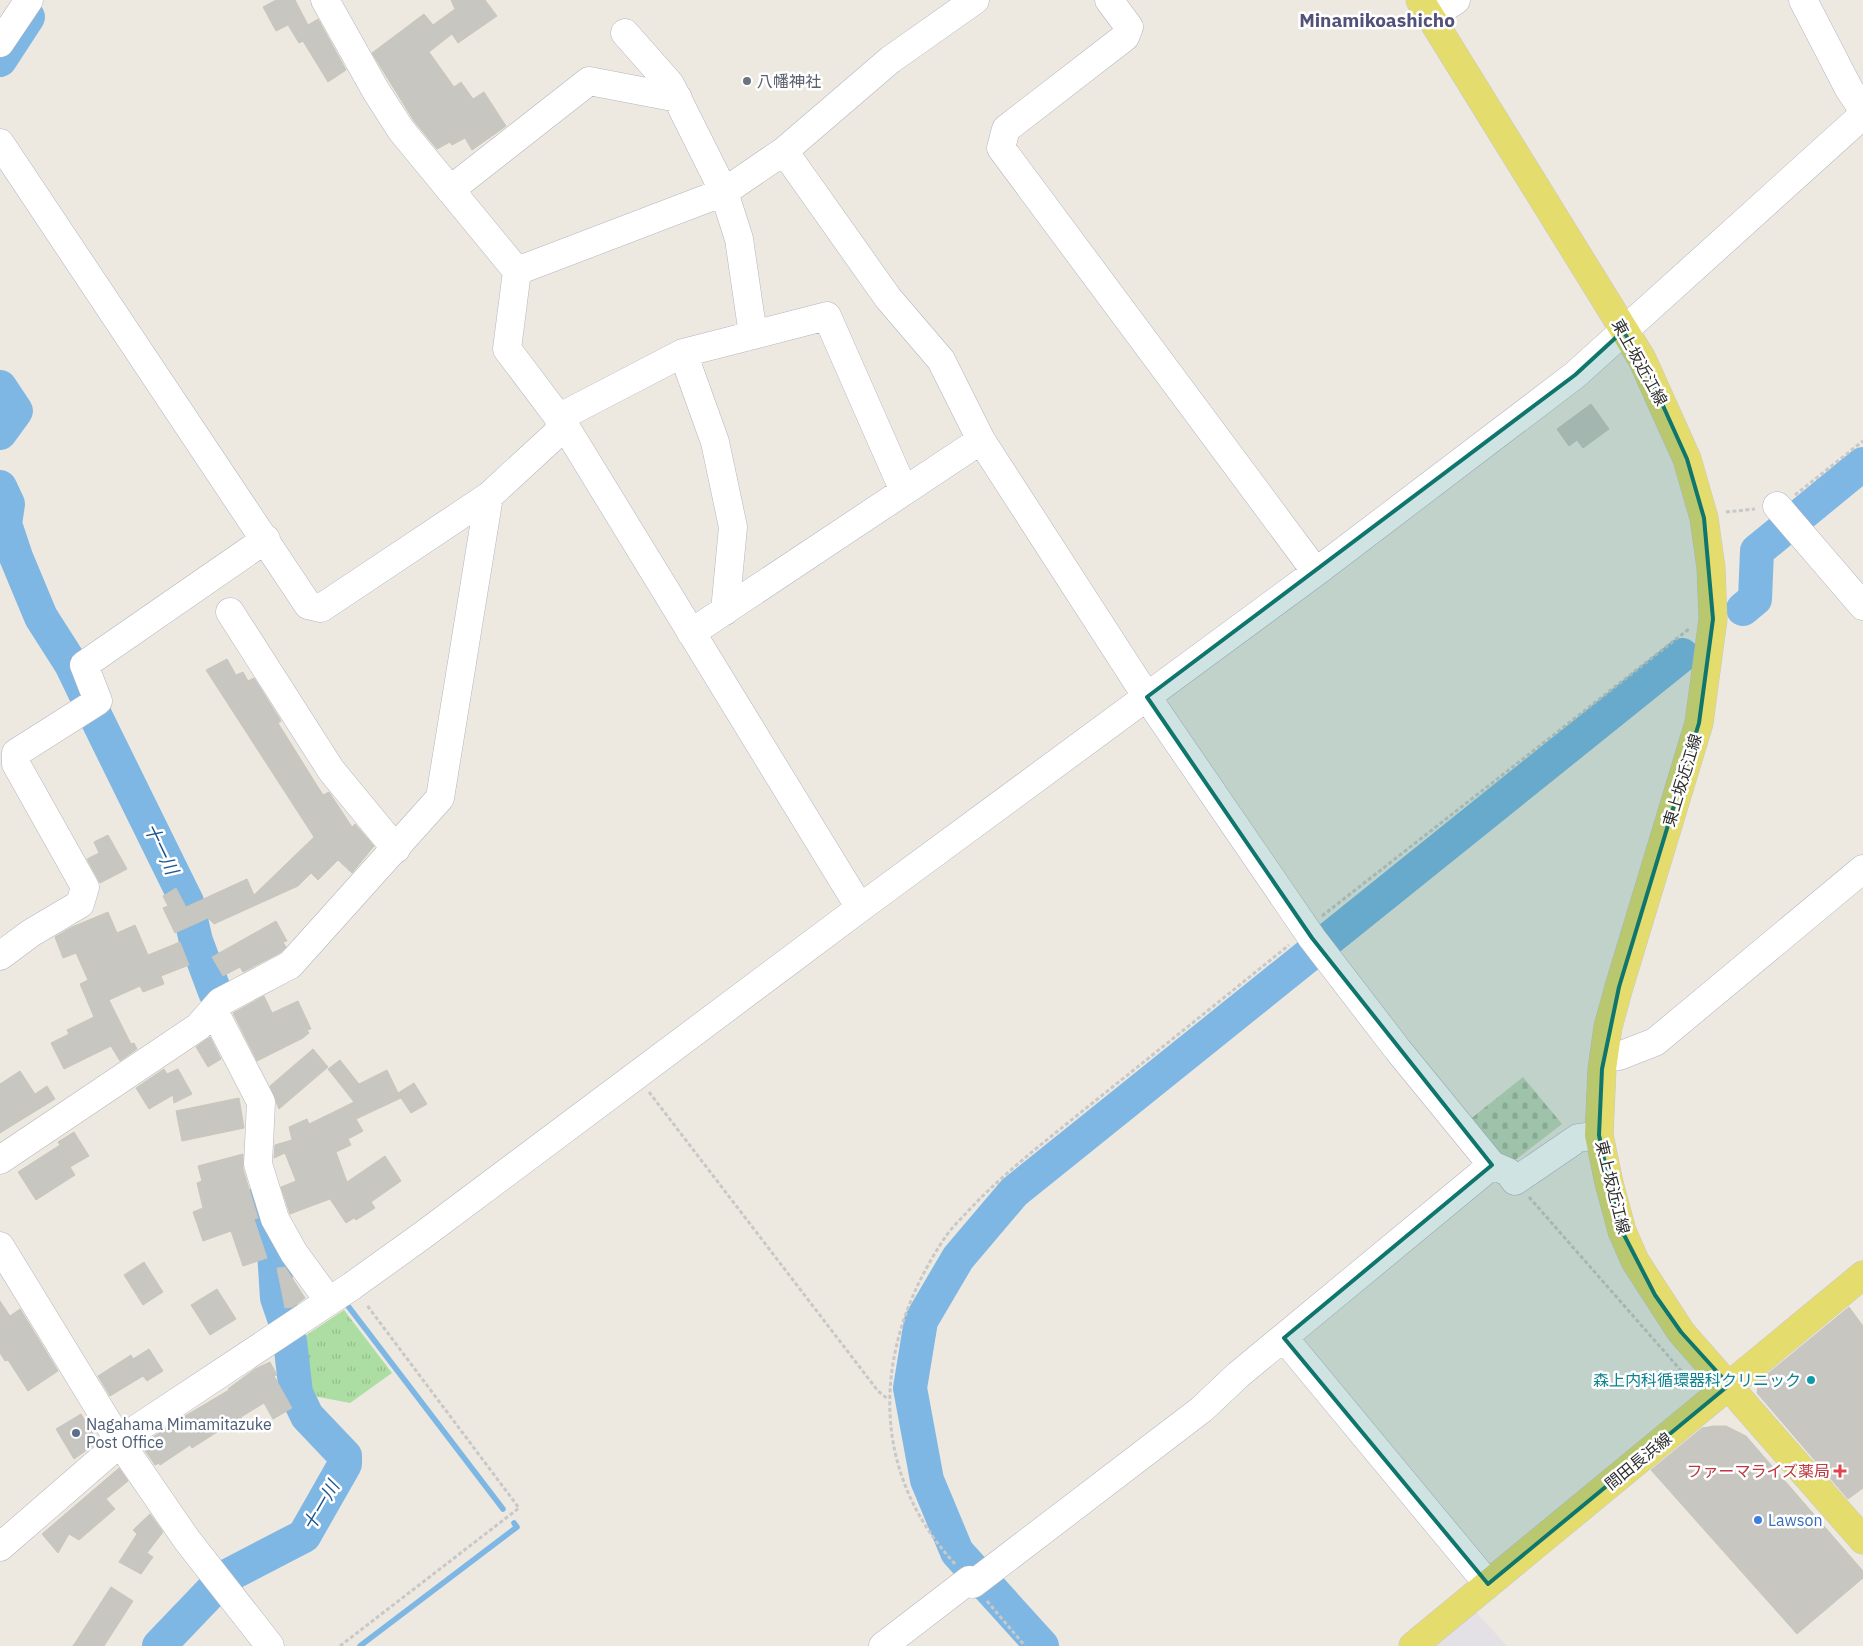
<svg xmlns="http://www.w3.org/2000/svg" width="1863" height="1646" font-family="'IBM Plex Sans','Noto Sans JP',sans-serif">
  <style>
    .industrial { fill: #e3e0e6 }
    .cemetery { fill: url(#cemetery-stones) }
    .park { fill: url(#park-tufts) }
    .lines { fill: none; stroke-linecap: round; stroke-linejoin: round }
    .stream { stroke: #7eb7e4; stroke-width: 5.5 }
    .river { stroke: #7eb7e4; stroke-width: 34 }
    .building { fill: #c8c6c0; stroke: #c8c6ba }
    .minor-casing { stroke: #b4b4bf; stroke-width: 29 }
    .major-casing { stroke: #c8c8c8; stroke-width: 29 }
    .path { stroke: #c8c8c8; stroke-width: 3; stroke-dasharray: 4 2.5; stroke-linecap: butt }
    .minor { stroke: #fff; stroke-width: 28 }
    .major { stroke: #e4dd6e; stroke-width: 28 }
    .marked { fill: #0f766e; fill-opacity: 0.2; stroke: #0f766e; stroke-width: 4; stroke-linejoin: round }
    .worship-dot { fill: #6b7280; stroke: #fff; stroke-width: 2 }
    .culture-dot { fill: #0f9aa8; stroke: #fff; stroke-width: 2 }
    .service-dot { fill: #5c6f8a; stroke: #fff; stroke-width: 2 }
    .health-dot { fill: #e0444e; stroke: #fff; stroke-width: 2 }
    .shop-dot { fill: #3f7fe0; stroke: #fff; stroke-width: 2 }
    .labels { text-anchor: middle; stroke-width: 5; stroke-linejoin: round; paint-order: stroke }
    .worship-label { font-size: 16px; fill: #5b616d; stroke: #fff; text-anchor: start }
    .street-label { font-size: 16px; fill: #2d2d2d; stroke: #fff }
    .culture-label { font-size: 16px; fill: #0d838f; stroke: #fff; text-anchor: end }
    .service-label { font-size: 16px; fill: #4e5e75; stroke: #fff; text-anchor: start }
    .health-label { font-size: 16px; fill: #be3a42; stroke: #fff; text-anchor: end }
    .shop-label { font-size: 16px; fill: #366cbe; stroke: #fff; text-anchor: start }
    .water-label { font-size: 18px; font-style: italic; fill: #1b5492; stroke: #fff }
    .quarter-label { font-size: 19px; font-weight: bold; fill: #515179; stroke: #fff }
  </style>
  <defs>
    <pattern id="cemetery-stones" width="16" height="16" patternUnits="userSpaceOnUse" patternTransform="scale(1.25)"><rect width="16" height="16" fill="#c2d5b9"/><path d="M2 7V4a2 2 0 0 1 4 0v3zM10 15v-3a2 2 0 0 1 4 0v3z" fill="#a7b79f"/></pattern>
    <pattern id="park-tufts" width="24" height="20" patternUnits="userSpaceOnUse" patternTransform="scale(1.25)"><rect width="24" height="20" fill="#acdda3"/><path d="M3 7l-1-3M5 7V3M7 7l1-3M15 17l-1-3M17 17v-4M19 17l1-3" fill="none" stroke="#94be8d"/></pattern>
  </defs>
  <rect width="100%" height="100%" fill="#ede9e1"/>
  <path class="industrial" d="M 1474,1610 L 1507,1646 L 1431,1646 Z"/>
  <path class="cemetery" d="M 1523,1077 L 1562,1124 L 1514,1161 L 1499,1162 L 1468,1121 Z"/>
  <path class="park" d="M 344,1310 L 392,1373 L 350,1403 L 308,1395 L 299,1340 Z"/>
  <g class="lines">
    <path class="stream" d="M 348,1306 L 503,1509
      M 360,1646 L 517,1527 L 514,1523"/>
    <path class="river" d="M 0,60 L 28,17
      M 0,387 L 16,411 L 0,433
      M 0,487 L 8,504 L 5,524 L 16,557 L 41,617 L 71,664 L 85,693
      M 1743,609 L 1755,599 L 1757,551 L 1863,464
      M 93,711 L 187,902 L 196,941 L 215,992
      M 260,1203 L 273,1236 L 277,1298 L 285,1321
      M 159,1646 L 225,1577 L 304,1536 L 345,1464 L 345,1456 L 307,1416 L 296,1393 L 290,1341
      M 1042,1646 L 957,1552 L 927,1480 L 910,1388 L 921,1321 L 958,1258 L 1014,1192 L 1682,655"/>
  </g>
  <path class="building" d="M 276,0 L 295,0 L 308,25 L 318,19 L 346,70 L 328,82 L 303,41 L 299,43 L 288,25 L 276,31 L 263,7 Z
    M 451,0 L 485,0 L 497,16 L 458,43 L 452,34 L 429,52 L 454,87 L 461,82 L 473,99 L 484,92 L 506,126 L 472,150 L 465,138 L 452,145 L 450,142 L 437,149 L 414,121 L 372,53 L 424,14 L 433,25 L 455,9 Z
    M 1591,404 L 1609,429 L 1583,448 L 1577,440 L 1569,446 L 1557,429 Z
    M 227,659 L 236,675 L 243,672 L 248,681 L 254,678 L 281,721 L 278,723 L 323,795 L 329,792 L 352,827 L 355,824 L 374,846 L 352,873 L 338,860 L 318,880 L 311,873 L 298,886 L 214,924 L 208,918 L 175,933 L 163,908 L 168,906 L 163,896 L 176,888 L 186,907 L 247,879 L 254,895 L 314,837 L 206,670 Z
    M 108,835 L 127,869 L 100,883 L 87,859 L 99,853 L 94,842 Z
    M 108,912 L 117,933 L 135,925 L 148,955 L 180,942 L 189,965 L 161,976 L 164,984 L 143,992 L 140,986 L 109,1000 L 131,1044 L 134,1043 L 137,1049 L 120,1061 L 111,1046 L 64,1069 L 51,1043 L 69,1034 L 67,1030 L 94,1017 L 80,984 L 88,980 L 76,953 L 63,958 L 55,937 L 72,927 Z
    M 276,921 L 287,941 L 283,942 L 286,947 L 280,953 L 243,972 L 240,967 L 223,976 L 212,957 Z
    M 264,996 L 272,1013 L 298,1001 L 311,1029 L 307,1030 L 309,1033 L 303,1038 L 257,1061 L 233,1013 Z
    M 210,1037 L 221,1059 L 208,1067 L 196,1047 Z
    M 313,1049 L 328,1067 L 279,1109 L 270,1086 Z
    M 340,1060 L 359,1084 L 387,1070 L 398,1093 L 414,1083 L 427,1104 L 411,1113 L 399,1095 L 401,1098 L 356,1119 L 363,1131 L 348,1139 L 351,1145 L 336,1152 L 347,1182 L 385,1156 L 401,1181 L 371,1202 L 375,1208 L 356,1220 L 354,1218 L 346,1223 L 330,1199 L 290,1214 L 281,1187 L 296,1181 L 285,1153 L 274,1158 L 275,1145 L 292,1140 L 289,1127 L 307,1119 L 309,1124 L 354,1102 L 328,1069 Z
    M 164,1069 L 167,1074 L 178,1069 L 192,1094 L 174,1103 L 173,1095 L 149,1109 L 136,1088 Z
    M 20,1071 L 35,1094 L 47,1086 L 55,1099 L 0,1133 L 0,1084 Z
    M 239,1098 L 244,1128 L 182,1141 L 176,1111 Z
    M 74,1132 L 89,1156 L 70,1167 L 75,1175 L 36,1200 L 18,1172 L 60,1145 L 58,1142 Z
    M 243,1154 L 243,1169 L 258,1218 L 254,1219 L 267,1258 L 243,1266 L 231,1231 L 203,1241 L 193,1212 L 203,1208 L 197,1183 L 202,1181 L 198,1166 Z
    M 144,1262 L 163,1292 L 143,1305 L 124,1275 Z
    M 285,1267 L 305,1298 L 293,1307 L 285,1308 L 277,1268 Z
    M 217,1289 L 236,1319 L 210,1335 L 191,1305 Z
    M 0,1301 L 10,1316 L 20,1309 L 58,1371 L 28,1391 L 8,1360 L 5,1361 L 0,1353 Z
    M 1849,1307 L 1863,1326 L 1863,1488 L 1848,1499 L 1757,1393 L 1759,1381 Z
    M 149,1349 L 163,1371 L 147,1381 L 143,1376 L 110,1396 L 98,1376 L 131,1355 L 133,1359 Z
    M 270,1362 L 277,1375 L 274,1376 L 292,1408 L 273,1419 L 264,1403 L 241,1417 L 242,1420 L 230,1428 L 228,1425 L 192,1448 L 190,1445 L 160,1465 L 159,1463 L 155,1465 L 141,1445 L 180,1419 L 229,1390 L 228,1389 L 255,1369 Z
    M 81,1414 L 98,1442 L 74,1459 L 56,1429 Z
    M 1714,1426 L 1726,1426 L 1746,1436 L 1863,1571 L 1863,1578 L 1797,1634 L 1651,1470 L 1702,1428 Z
    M 119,1468 L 128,1481 L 106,1499 L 115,1509 L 79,1540 L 69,1534 L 58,1553 L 42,1534 Z
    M 150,1514 L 163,1532 L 147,1553 L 153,1557 L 141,1574 L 119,1562 L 137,1534 L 133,1530 Z
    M 111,1587 L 133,1601 L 104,1646 L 73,1646 Z"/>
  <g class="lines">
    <defs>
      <path id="minor" d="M 325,0 L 376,91 L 401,130 L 517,271 L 724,192 L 784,151
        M 975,0 L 890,60 L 784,151 L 888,298 L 941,360 L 981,440 L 1147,697 L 1312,938 L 1398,1050 L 1492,1165 L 1508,1172 L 1515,1181 L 1578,1138 L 1599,1135
        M 1109,0 L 1129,27 L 1125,37 L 1006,129 L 1001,148 L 1316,572
        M 1803,0 L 1849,89 L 1863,110
        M 1430,17 L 1456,0
        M 625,33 L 670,84 L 724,192 L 739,239 L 753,335
        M 0,43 L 29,0
        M 0,143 L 308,605 L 321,608 L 489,496 L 565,426 L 507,349 L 517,271
        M 450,190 L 589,81 L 678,98
        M 683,353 L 715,442 L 733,527 L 725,611
        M 558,418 L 683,353 L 827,316 L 904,491
        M 565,426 L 860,908
        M 1777,506 L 1863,606
        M 230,612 L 331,770 L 396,849
        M 691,633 L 981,440
        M 0,956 L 31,933 L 80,904 L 85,887 L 16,764 L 16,753 L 98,701 L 84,665 L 266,539
        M 214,1011 L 261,1102 L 258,1164 L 275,1219 L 294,1253 L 329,1301
        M 1604,1057 L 1619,1056 L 1655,1042 L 1863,869
        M 0,1160 L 198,1027 L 220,1002 L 290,965 L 440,798 L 489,496
        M 0,1246 L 121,1444 L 187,1540 L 270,1646
        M 1284,1338 L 1488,1584
        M 0,1547 L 135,1430 L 352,1286 L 423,1235 L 860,908 L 1316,572 L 1575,375 L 1863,115
        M 973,1584 L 1202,1409 L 1238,1375 L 1492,1165
        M 883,1646 L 969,1580"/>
      <path id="major" d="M 1420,0 L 1642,359 L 1687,459 L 1704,518 L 1711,568 L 1713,619 L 1699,723 L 1619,987 L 1608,1027 L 1602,1069 L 1599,1135 L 1609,1183 L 1622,1231 L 1635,1261 L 1681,1332 L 1863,1540
        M 1413,1646 L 1863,1275"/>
    </defs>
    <use href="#minor" class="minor-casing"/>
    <use href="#major" class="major-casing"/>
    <path class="path" d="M 1795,495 L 1863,441
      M 1726,512 L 1755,509
      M 1322,916 L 1689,629
      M 649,1092 L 878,1391 L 888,1399
      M 1529,1197 L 1684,1374
      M 955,1564 C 865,1466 874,1342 946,1236 C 953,1226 962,1218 970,1209 C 1004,1173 1042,1144 1080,1113 C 1150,1057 1220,1001 1289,945
      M 987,1601 L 1025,1646
      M 340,1646 L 519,1508 L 366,1304"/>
    <use href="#minor" class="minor"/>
    <use href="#major" class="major"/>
  </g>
  <path class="marked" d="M 1623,331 L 1642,359 L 1687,459 L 1704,518 L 1713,619 L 1699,723 L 1619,987 L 1602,1069 L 1599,1135 L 1609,1183 L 1622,1231 L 1655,1295 L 1681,1332 L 1729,1385 L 1488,1584 L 1284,1338 L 1492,1165 L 1312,938 L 1147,697 L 1575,375 Z"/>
  <circle class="worship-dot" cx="747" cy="81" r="5"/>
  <circle class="culture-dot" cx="1811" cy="1380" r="5"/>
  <circle class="service-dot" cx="76" cy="1433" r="5"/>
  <path class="health-dot" d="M1837.5 1463.5h5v5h5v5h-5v5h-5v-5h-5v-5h5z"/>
  <circle class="shop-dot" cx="1758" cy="1520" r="5"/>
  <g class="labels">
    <g class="worship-label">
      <text x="757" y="87">八幡神社</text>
    </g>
    <g class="street-label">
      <text transform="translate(1640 362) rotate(61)" y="6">東上坂近江線</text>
      <text transform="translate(1682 780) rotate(-73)" y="6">東上坂近江線</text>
      <text transform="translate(1613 1187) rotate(76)" y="6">東上坂近江線</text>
      <text transform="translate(1638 1461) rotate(-39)" y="6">間田長浜線</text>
    </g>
    <g class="culture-label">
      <text x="1801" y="1386">森上内科循環器科クリニック</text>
    </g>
    <g class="service-label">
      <text x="86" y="1430">Nagahama Mimamitazuke<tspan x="86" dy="18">Post Office</tspan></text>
    </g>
    <g class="health-label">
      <text x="1830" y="1477">ファーマライズ薬局</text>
    </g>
    <g class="shop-label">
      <text x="1768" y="1526">Lawson</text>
    </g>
    <g class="water-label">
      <text transform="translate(161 849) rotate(64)" y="6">十一川</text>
      <text transform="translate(321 1506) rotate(-60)" y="6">十一川</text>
    </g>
    <g class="quarter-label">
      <text x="1377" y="27">Minamikoashicho</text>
    </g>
  </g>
</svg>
